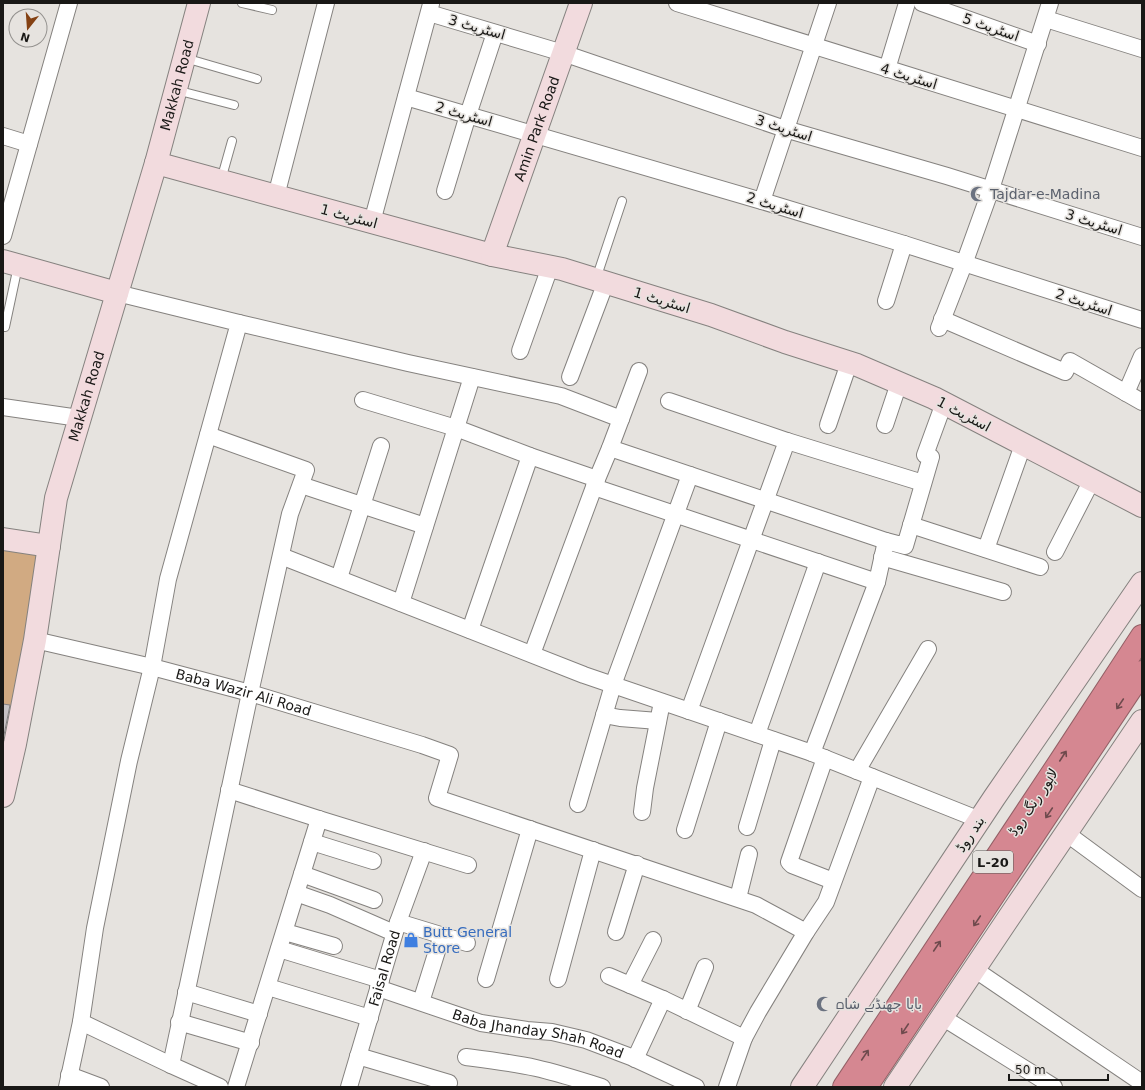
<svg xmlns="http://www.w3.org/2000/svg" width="1145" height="1090" font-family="'DejaVu Sans',Cairo,sans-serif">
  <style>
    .green { fill: #d1aa82 }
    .building { fill: #c7c3c5; stroke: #848082 }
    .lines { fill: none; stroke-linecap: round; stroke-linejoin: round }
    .lane-casing { stroke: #85827f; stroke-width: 10 }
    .street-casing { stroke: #85827f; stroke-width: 18 }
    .secondary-casing { stroke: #85827f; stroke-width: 24 }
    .highway-casing { stroke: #936066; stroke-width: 24 }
    .lane { stroke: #fff; stroke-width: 8 }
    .street { stroke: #fff; stroke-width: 16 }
    .secondary { stroke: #f2dbde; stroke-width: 22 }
    .highway { stroke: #d58791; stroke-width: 22 }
    .oneway { stroke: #6e4a4d }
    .labels { text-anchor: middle; stroke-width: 3; stroke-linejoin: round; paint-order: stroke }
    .shield { fill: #e6e3df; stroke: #565552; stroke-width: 1 }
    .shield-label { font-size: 13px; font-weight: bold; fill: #191816 }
    .street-label { font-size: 14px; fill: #191816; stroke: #e6e3df }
    .worship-label { font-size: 14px; fill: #5b616d; stroke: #e6e3df; text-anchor: start }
    .shop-label { font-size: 14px; fill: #366cbe; stroke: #e6e3df; text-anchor: start }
  </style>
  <rect width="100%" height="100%" fill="#e6e3df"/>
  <path class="green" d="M 3,539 L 49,546 L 22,708 L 3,704 Z"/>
  <path class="building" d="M 3,704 L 10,705 L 3,740 Z"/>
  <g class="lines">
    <defs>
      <path id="lane" d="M 242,3 L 272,10
        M 185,58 L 257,79
        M 176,90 L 234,105
        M 221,180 L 232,141
        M 596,279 L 622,201
        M 5,327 L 18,266"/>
      <g id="street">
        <path d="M 677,3 L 1142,148"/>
        <path d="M 922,3 L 1038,44"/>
        <path d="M 429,13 L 563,53 L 785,129 L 947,176 L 1142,237"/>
        <path d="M 1046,19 L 1142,49"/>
        <path d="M 887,69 L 907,3"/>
        <path d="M 406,97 L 762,201 L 904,244 L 1142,320"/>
        <path d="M 3,136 L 29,144"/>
        <path d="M 445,191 L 468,115 L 495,33"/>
        <path d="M 276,196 L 326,3"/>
        <path d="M 762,201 L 828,3"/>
        <path d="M 372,222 L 431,4"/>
        <path d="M 3,236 L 69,3"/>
        <path d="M 886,301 L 904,244"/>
        <path d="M 942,319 L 1065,372 L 1070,361 L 1142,402"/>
        <path d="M 239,323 L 408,363 L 561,396 L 621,419"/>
        <path d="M 939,328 L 964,264 L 991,189 L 1050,3"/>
        <path d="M 520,351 L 550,267"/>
        <path d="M 570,377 L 606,282"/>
        <path d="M 1126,393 L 1142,356"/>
        <path d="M 363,400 L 456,428 L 530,456 L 597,479"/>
        <path d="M 669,401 L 787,441 L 923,483"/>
        <path d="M 3,407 L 79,418"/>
        <path d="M 828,425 L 849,363"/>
        <path d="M 885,425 L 899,383"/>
        <path d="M 610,448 L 886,541 L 905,546 L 931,457 L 925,455 L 944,403"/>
        <path d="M 301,485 L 425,526"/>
        <path d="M 594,487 L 877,582"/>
        <path d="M 911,525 L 1040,567"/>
        <path d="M 986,549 L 1023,445"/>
        <path d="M 1055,552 L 1092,480"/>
        <path d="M 281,556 L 584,675 L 812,753 L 980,820"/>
        <path d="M 882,557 L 1003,592"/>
        <path d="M 339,578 L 381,446"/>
        <path d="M 401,603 L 472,377"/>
        <path d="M 470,630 L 530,456"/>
        <path id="s1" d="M 35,640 L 152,667 L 250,693 L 422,745 L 450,755 L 437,798 L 756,905 L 806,932"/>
        <path d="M 532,654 L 597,479 L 610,448 L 639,371"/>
        <path d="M 689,711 L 787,441"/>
        <path d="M 604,715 L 620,718 L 658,721"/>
        <path d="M 757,734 L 818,562"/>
        <path d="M 812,753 L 877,582 L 886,541"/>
        <path d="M 825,758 L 789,862 L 792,865 L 833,881"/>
        <path d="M 857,771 L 928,649"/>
        <path d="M 229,790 L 319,819 L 468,865"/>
        <path d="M 578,804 L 613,685 L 690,475"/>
        <path d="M 642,812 L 645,788 L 662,702"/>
        <path d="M 747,827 L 773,740"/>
        <path d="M 685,830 L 719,721"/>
        <path d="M 1066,833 L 1142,889"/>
        <path d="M 312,842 L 373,861"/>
        <path d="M 302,874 L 374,900"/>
        <path d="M 296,893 L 330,905 L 394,933"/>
        <path d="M 738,898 L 749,854"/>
        <path d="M 398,922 L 467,943"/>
        <path d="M 285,932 L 334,946"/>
        <path d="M 616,932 L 637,864"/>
        <path d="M 279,949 L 381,980"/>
        <path d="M 974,969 L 1142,1083"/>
        <path d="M 609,976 L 663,999 L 744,1038"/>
        <path d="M 486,979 L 530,829"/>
        <path d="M 558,979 L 593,850"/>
        <path d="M 630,985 L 653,940"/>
        <path d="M 268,987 L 370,1018"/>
        <path id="s2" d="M 378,988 L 481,1023 L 527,1030 L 552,1032 L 586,1040 L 631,1057 L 696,1087"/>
        <path d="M 186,992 L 259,1014"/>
        <path d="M 421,1002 L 442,935"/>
        <path d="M 687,1011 L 705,967"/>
        <path d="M 942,1017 L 1054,1087"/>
        <path d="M 81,1022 L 171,1065 L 220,1087"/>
        <path d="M 179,1022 L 251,1043"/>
        <path d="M 358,1056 L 449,1083"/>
        <path d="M 466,1057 C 489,1060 513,1063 536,1068 C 558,1073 580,1080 602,1087"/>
        <path d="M 635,1059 L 663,999"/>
        <path d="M 171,1065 L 250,693 L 290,514 L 306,470 L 208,435"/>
        <path d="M 69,1075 L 101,1087"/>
        <path d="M 67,1087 L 81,1022 L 95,928 L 129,761 L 152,667 L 168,579 L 239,323 L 117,293"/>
        <path d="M 236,1087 L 319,819"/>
        <path id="s3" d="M 349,1087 L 398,922 L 424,851"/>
        <path d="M 727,1087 L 744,1038 L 758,1012 L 806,932 L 826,902 L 872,777"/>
      </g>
      <g id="secondary">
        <path d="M 156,163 L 492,255 L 562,269 L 711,315 L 785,342 L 857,365 L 934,398 L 1142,506"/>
        <path id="s4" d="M 492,255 L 581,3"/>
        <path d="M 3,261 L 117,293"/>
        <path d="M 3,539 L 49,546"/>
        <path id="s5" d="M 3,796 L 15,744 L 35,640 L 56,498 L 156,163 L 199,3"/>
        <path d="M 802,1087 L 994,798 L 1142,583"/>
        <path d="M 895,1087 L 1016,907 L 1142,721"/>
      </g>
      <path id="highway" d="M 844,1087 L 1061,760 L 1142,636
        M 866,1087 L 1142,672"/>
    </defs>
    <use href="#lane" class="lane-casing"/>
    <use href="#street" class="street-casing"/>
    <use href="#secondary" class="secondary-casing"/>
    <use href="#highway" class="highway-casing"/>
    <use href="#lane" class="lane"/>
    <use href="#street" class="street"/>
    <use href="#secondary" class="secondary"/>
    <use href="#highway" class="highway"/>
  </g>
  <defs><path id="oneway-shaft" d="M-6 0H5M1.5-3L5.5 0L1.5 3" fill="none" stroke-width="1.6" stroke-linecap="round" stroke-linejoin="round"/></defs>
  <g class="oneway">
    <use href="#oneway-shaft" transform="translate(1120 704) rotate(124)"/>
    <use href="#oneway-shaft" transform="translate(1063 756) rotate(-57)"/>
    <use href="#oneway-shaft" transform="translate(1049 813) rotate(124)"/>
    <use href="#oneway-shaft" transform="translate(977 921) rotate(124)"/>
    <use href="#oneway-shaft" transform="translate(937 946) rotate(-56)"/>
    <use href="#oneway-shaft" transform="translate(905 1029) rotate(124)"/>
    <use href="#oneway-shaft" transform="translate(865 1055) rotate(-56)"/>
  </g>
  <defs>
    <symbol id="mosque-bare" viewBox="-9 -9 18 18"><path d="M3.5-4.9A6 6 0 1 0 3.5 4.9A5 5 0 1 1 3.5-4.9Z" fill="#6b7280" stroke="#e6e3df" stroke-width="2.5" paint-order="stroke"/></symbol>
    <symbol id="shop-bare" viewBox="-9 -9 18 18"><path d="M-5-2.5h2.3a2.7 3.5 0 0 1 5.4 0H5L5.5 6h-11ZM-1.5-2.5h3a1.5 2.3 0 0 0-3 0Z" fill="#3f7fe0" stroke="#e6e3df" stroke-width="2.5" paint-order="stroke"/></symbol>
  </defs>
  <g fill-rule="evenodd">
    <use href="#mosque-bare" x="967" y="183" width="22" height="22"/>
    <use href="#shop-bare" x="400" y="929" width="22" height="22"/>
    <use href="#mosque-bare" x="813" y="993" width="22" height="22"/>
  </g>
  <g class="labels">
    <rect class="shield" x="973" y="851" width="40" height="22" rx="3"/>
    <g class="shield-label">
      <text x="993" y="867">L-20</text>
    </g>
    <g class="street-label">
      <text transform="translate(477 27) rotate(16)" y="5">اسٹریٹ 3</text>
      <text transform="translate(991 27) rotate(19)" y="5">اسٹریٹ 5</text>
      <text transform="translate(909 76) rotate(17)" y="5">اسٹریٹ 4</text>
      <text dy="5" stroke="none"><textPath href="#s5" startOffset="733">Makkah Road</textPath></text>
      <text transform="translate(464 114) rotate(16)" y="5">اسٹریٹ 2</text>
      <text transform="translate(784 128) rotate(18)" y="5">اسٹریٹ 3</text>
      <text dy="5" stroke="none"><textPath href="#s4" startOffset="134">Amin Park Road</textPath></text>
      <text transform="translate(775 205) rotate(17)" y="5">اسٹریٹ 2</text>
      <text transform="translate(349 216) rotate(15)" y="5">اسٹریٹ 1</text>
      <text transform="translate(1094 222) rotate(17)" y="5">اسٹریٹ 3</text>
      <text transform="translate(662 300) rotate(17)" y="5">اسٹریٹ 1</text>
      <text transform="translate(1084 302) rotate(18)" y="5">اسٹریٹ 2</text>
      <text dy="5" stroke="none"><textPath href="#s5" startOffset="409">Makkah Road</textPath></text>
      <text transform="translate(964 414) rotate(28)" y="5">اسٹریٹ 1</text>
      <text dy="5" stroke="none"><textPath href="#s1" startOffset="215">Baba Wazir Ali Road</textPath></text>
      <text transform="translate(1033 802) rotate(-56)" y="5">لاہور رنگ روڈ</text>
      <text transform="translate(970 834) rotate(-56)" y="5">بند روڈ</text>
      <text dy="5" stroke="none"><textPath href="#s3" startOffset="124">Faisal Road</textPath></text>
      <text dy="5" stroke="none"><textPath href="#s2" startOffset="167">Baba Jhanday Shah Road</textPath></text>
    </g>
    <g class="worship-label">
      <text x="990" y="199">Tajdar-e-Madina</text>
      <text x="836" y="1009">بابا جھنڈے شاہ</text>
    </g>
    <g class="shop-label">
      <text x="423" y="937">Butt General<tspan x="423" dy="16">Store</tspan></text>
    </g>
  </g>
  <rect width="1145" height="1090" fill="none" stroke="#191816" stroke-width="8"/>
  <g transform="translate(28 28) rotate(197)"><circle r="19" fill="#e6e3df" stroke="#94928f"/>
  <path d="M0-3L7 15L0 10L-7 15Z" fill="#844113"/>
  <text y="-6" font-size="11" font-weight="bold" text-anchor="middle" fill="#191816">N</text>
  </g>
  <path d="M1009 1074v6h99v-6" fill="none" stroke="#191816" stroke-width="2"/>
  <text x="1015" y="1074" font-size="12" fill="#191816" stroke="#e6e3df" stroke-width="3" paint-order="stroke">50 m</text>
</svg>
